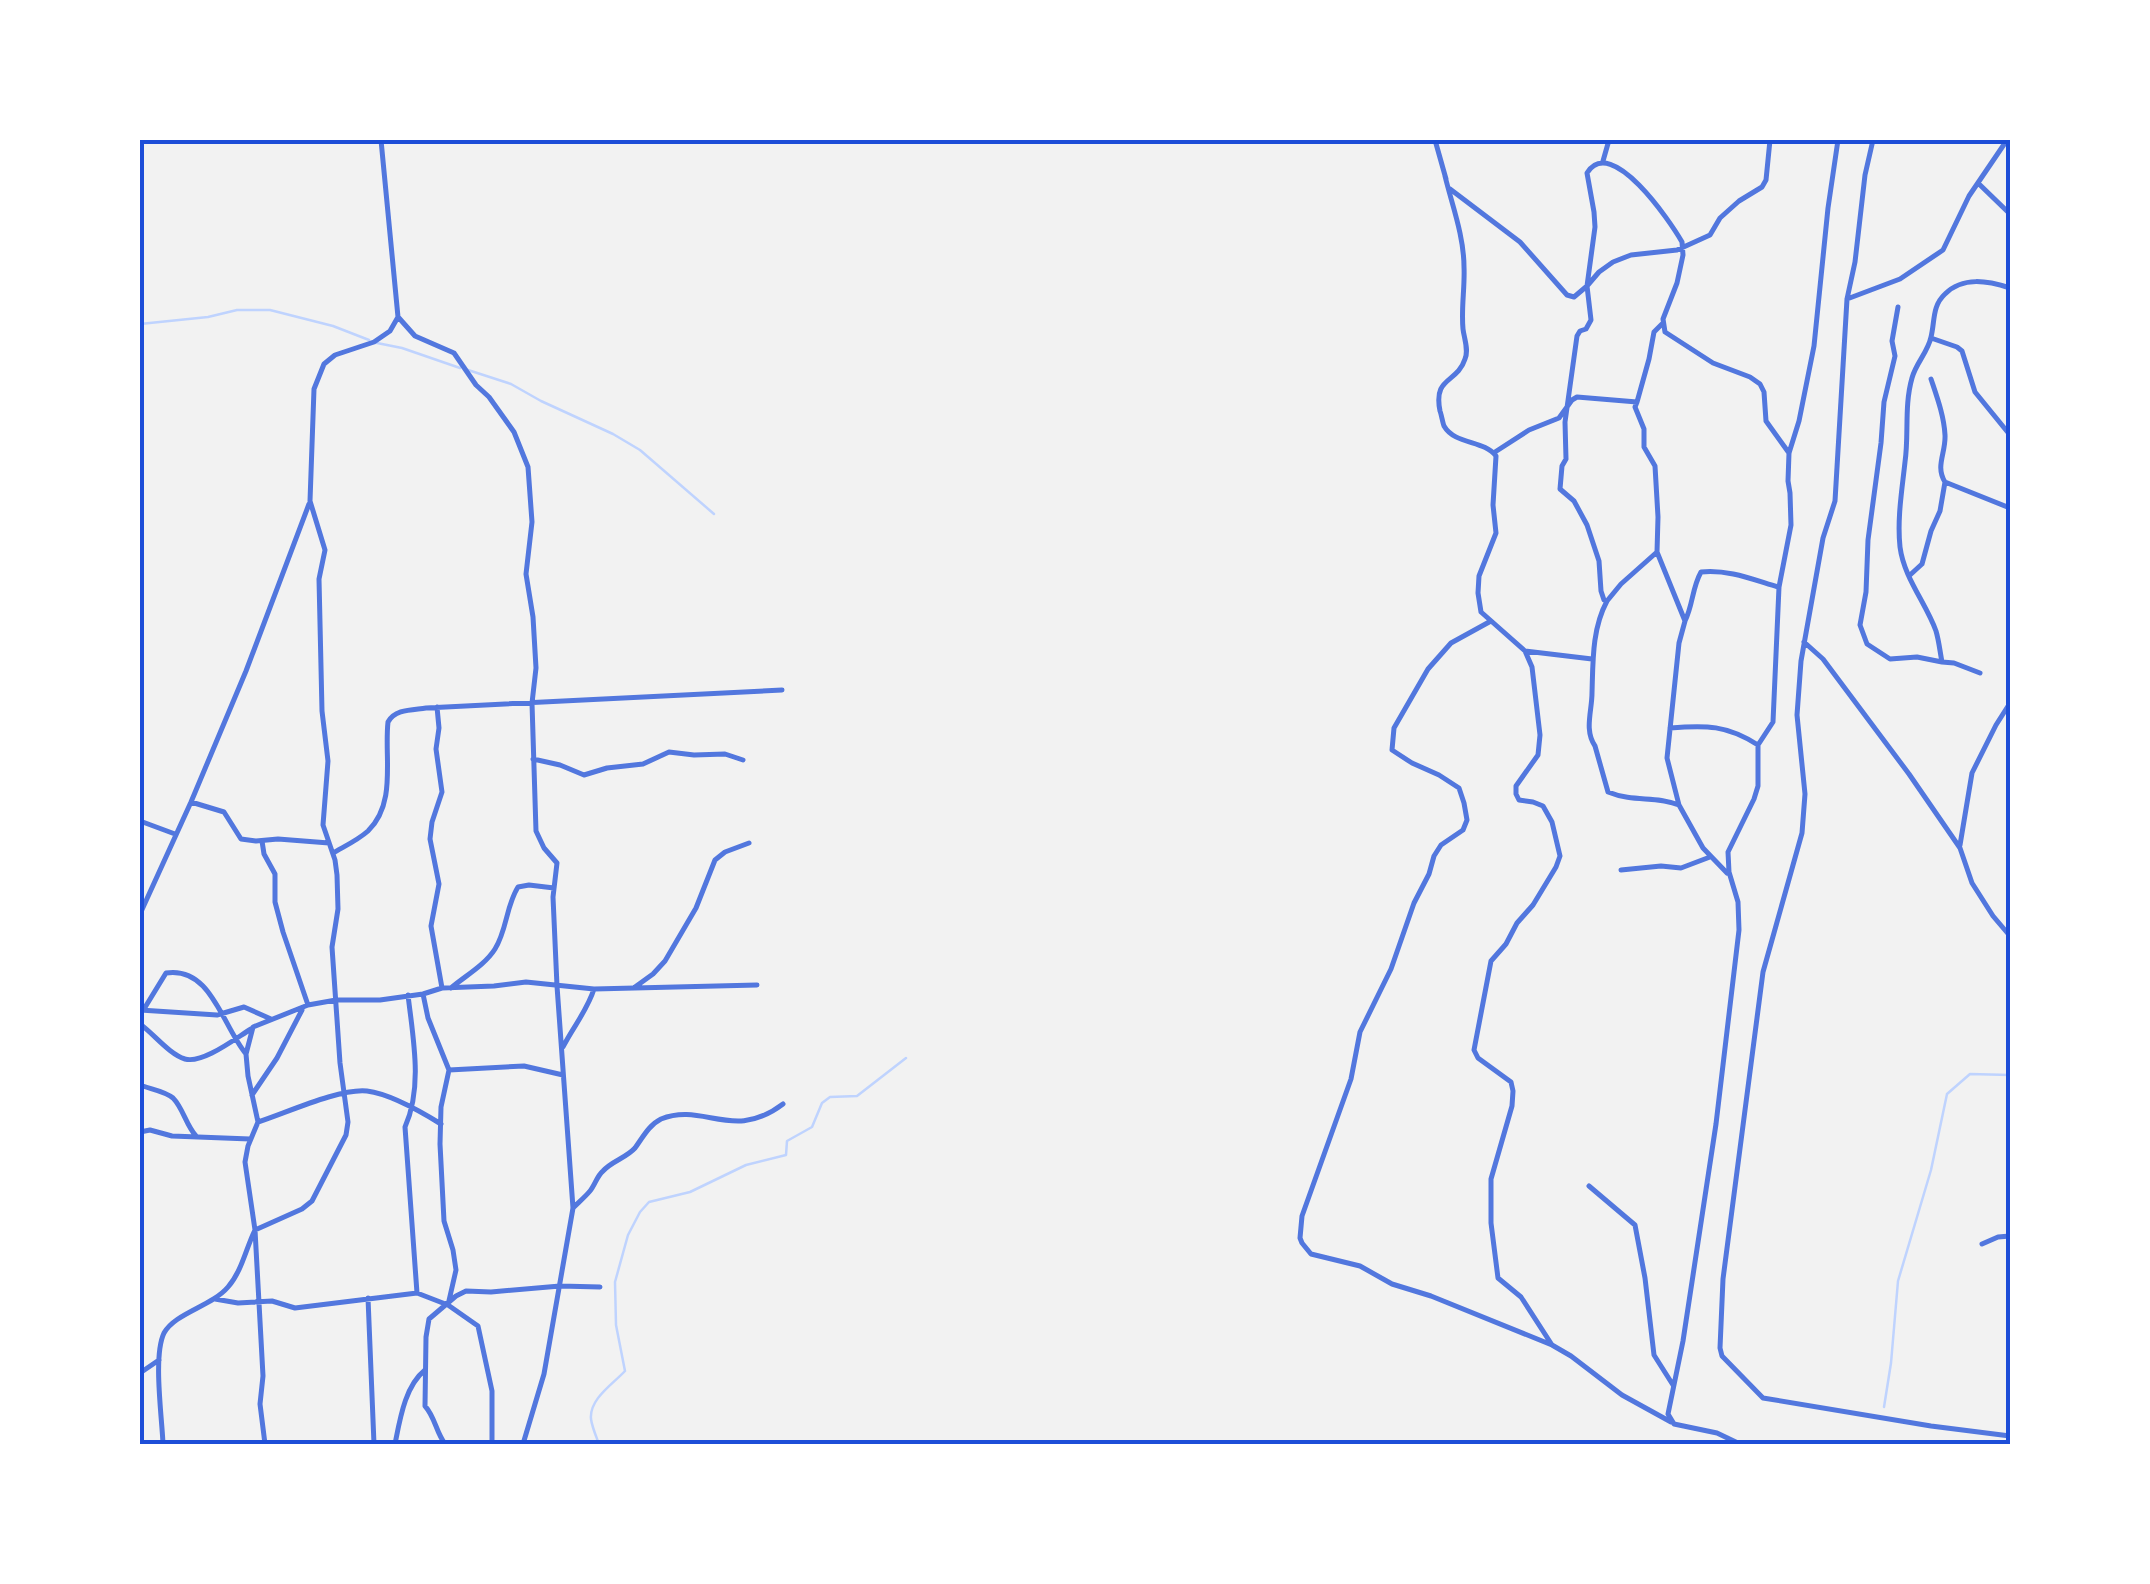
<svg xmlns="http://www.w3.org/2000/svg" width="2150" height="1584" font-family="'PT Sans',sans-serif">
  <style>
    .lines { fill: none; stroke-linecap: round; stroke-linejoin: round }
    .stream { stroke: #bfd3fe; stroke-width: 2.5 }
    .minor { stroke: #5277de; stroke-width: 5 }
    .neatline { fill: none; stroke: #1d4ed8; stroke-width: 4 }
  </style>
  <rect width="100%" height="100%" fill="#f2f2f2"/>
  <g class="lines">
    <path class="stream" d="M 140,324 L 208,317 L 237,310 L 270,310 L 333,326 L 369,340
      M 377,343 L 402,348 L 460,368
      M 468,370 L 511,384 L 541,401 L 613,434 L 640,450 L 714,514
      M 1884,1407 L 1891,1363 L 1898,1281 L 1931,1170 L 1947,1094 L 1970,1074 L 2010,1075
      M 599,1444 C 596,1436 592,1427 591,1419 C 589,1399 613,1384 625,1371 L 616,1325 L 615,1282 L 628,1235 L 640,1212 L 649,1202 L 690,1192 L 746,1165 L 786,1155 L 787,1141 L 812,1127 L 822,1103 L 830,1097 L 857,1096 L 906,1058"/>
    <path class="minor" d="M 1435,140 L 1446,179
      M 1873,140 L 1865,175 L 1855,262 L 1847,299 L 1835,501 L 1823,538 L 1801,661 L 1797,715 L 1805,794 L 1802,833 L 1763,972 L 1723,1279 L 1720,1348 L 1722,1356 L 1763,1398 L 1931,1426 L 2010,1436
      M 1603,161 L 1609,140
      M 1445,176 C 1452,205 1464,236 1464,267 C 1465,287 1461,308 1463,329 C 1464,338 1469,350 1465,359 C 1457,384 1433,376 1440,411 C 1441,413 1443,424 1444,426 C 1455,445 1484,440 1496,456 L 1493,505 L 1496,533 L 1479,576 L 1478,593 L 1481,612 L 1525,651 L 1532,667 L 1540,735 L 1538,755 L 1516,786 L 1516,794 L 1519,800 L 1533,802 L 1543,806 L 1552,822 L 1560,856 L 1556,867 L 1533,905 L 1517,923 L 1506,944 L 1491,961 L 1474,1050 L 1478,1058 L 1511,1082 L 1513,1091 L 1512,1106 L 1491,1179 L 1491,1223 L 1498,1278 L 1521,1297 L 1552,1345
      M 1978,183 L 2010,214
      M 1450,189 L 1520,242 L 1567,295 L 1574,297 L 1587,286 L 1599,272 L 1613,262 L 1631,255 L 1677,250 L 1710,235 L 1720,218 L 1739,201 L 1762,187 L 1766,180 L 1770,140
      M 1847,299 L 1900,279 L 1943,250 L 1969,196 L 2007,140
      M 1898,307 L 1892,341 L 1895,356 L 1884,402 L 1881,443 L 1868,540 L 1866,592 L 1860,625 L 1867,644 L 1890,659 L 1917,657 L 1942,662
      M 399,318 L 415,336 L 454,353 L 476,385 L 489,397 L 514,432 L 528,467 L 532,522 L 526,574 L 533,617 L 536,668 L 532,703 L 536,831 L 544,848 L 557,863 L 553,897 L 557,986 L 573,1208 L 544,1374 L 523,1444
      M 1931,338 L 1957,347 L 1962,351 L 1975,392 L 2010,435
      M 1931,379 C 1937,397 1944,416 1945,435 C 1946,453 1935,466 1945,482 L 2010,508
      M 1637,402 L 1635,407 L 1644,429 L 1644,447 L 1655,466 L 1658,517 L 1657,552 L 1685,621 C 1693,605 1692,588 1701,572 C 1728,569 1754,580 1778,587
      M 1495,452 L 1529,430 L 1559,418 L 1572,400 L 1577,397 L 1637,402 L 1649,359 L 1654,332 L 1662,324
      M 1910,575 L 1922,564 L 1931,531 L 1940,511 L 1945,482
      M 1607,601 L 1621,584 L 1657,552
      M 1491,621 L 1451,643 L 1428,669 L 1394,728 L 1392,750 L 1412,763 L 1439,775 L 1459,788 L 1464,803 L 1467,820 L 1463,830 L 1441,845 L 1434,856 L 1429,874 L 1414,903 L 1391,969 L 1360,1032 L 1351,1079 L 1302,1216 L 1300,1238 L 1302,1243 L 1311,1254 L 1360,1266 L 1392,1284 L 1431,1296 L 1552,1345 L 1571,1356 L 1622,1395 L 1671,1422
      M 1804,642 L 1823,659 L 1909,774 L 1960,848 L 1972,883 L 1993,916 L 2010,936
      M 1525,651 L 1592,659
      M 1980,673 L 1954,663 L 1942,662 C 1940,652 1939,641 1936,631 C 1926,603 1904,578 1900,547 C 1897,519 1902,490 1905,462 C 1909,435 1904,406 1912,378 C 1916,363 1928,352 1931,337 C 1935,321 1932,306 1945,294 C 1963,276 1988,281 2010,288
      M 437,707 L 439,728 L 436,749 L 442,792 L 432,822 L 430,839 L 439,884 L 431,926 L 442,988
      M 1670,728 C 1706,725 1727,725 1758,745
      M 533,759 L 560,765 L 584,775 L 607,768 L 643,764 L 669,752 L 694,755 L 725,754 L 743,760
      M 191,802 L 224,812 L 241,839 L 256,841 L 278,839 L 329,843
      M 1679,805 L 1667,758 L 1679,643 L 1685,621
      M 140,821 L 175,834
      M 262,841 L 264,854 L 275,874 L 275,902 L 283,932 L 308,1005
      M 1960,845 L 1972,773 L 1996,725 L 2010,703
      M 333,853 C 345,846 358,840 368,831 C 397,803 384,757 388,722 C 395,709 412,710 426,708 L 782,690
      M 1621,870 L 1661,866 L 1681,868 L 1710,857
      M 1727,873 L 1703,848 L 1679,805 C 1654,795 1635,803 1608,792 L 1595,746 C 1584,730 1592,711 1592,693 C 1593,661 1592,629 1607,601 L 1604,600 L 1601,591 L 1599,561 L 1587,525 L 1574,501 L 1560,489 L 1562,466 L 1566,459 L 1565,422 L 1577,336 L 1580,331 L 1586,329 L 1591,320 L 1587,286 L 1595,227 L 1594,212 L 1587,173 C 1611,134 1670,221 1682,242 L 1683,255 L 1677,283 L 1663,319 L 1665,332 L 1713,363 L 1750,377 L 1760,384 L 1764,392 L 1766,421 L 1789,453
      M 140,914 L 191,802 L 246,671 L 309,504
      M 635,987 L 653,974 L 665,961 L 696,908 L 715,860 L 725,852 L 749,843
      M 451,988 C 465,976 485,965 495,949 C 507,930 506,906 518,887 L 529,885 L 554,888
      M 423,994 L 428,1018 L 449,1070
      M 408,995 C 413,1038 423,1087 405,1127 L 417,1293
      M 144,1009 L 166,973 C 211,966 222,1025 246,1054
      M 140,1010 L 217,1015 L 244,1007 L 271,1019
      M 140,1024 C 154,1034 169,1054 185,1059 C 203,1064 236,1038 251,1029
      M 563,1047 C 573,1027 587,1011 594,989
      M 140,1085 C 150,1089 165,1091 173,1098 C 183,1108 186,1125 196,1136
      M 252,1095 L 277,1058 L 302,1010
      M 258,1122 C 286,1113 340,1088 367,1091 C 391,1094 420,1111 441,1124
      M 140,1132 L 150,1130 L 172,1136 L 250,1139
      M 1589,1186 L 1635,1225 L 1645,1278 L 1654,1355 L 1673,1385
      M 573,1208 C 579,1202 585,1197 590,1191 C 595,1185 597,1176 603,1171 C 612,1161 626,1158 635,1148 C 643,1137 649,1125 661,1119 C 704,1102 733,1142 783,1104
      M 1982,1244 L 1998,1237 L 2010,1236
      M 368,1298 L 374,1444
      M 215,1299 L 238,1303 L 272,1301 L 295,1308 L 417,1293 L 448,1305 L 478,1326 L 492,1391 L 492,1444
      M 448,1305 L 456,1270 L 453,1250 L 444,1221 L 440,1144 L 441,1107 L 449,1070 L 524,1066 L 563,1075
      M 140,1373 L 159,1360
      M 163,1444 C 162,1417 153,1356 164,1333 C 175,1313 212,1306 228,1287 C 242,1271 246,1248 255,1230 L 302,1209 L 312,1201 L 346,1135 L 348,1122 L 340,1063 L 332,947 L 338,909 L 337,875 L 335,860 L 323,825 L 328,761 L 322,711 L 319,579 L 325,550 L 310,501 L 314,389 L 324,364 L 335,355 L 374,342 L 390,331 L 398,317 L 381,140
      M 265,1444 L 260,1404 L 263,1376 L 255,1230 L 245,1162 L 248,1146 L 258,1122 L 248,1076 L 246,1054 L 253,1027 L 308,1005 L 336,1000 L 380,1000 L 423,994 L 442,988 L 494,986 L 526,982 L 594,989 L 757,985
      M 395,1444 C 400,1419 405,1386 425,1370
      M 445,1444 C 436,1432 435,1417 425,1406 L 426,1337 L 429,1319 L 456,1296 L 466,1291 L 491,1292 L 560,1286 L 600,1287
      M 1740,1444 L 1717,1433 L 1674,1424 L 1668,1414 L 1683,1341 L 1716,1124 L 1739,930 L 1738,902 L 1729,872 L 1728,852 L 1754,799 L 1758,786 L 1758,745 L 1773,722 L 1779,587 L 1791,525 L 1790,493 L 1788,481 L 1789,453 L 1799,421 L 1814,346 L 1828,208 L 1838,140"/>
  </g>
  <rect width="2150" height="1584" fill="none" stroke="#ffffff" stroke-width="285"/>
  <rect x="142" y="142" width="1866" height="1300" class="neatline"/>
</svg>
